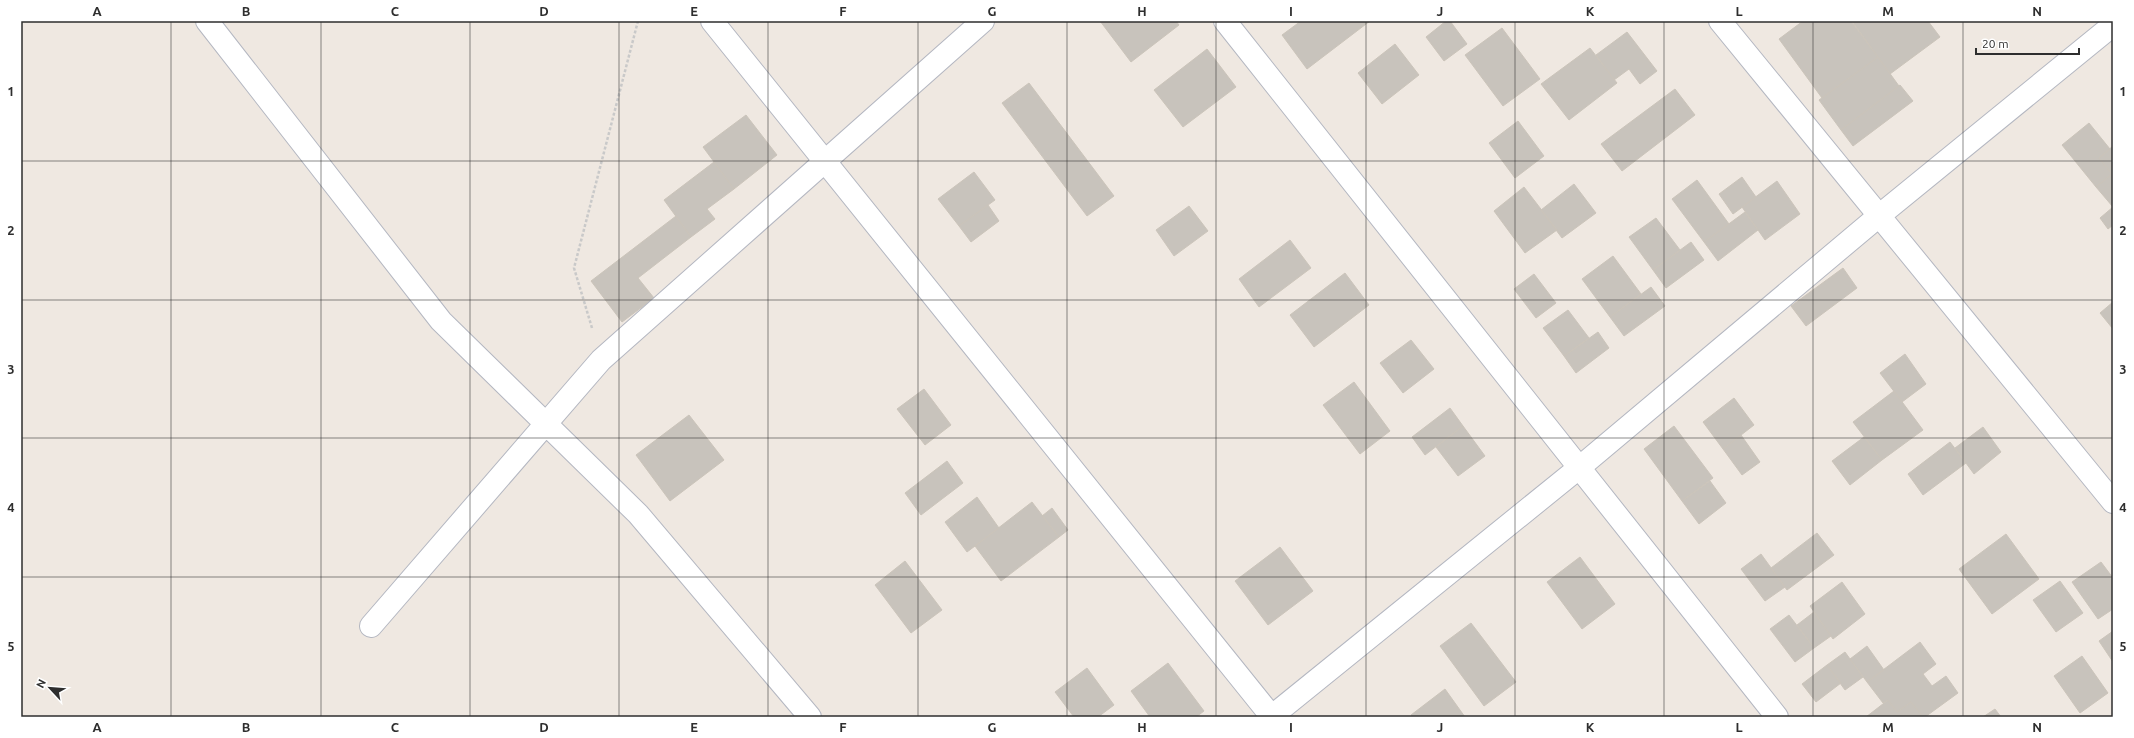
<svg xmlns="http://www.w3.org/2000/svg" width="2134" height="738" font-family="Ubuntu,sans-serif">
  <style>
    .building { fill: #c8c3bc; stroke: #cbc4ba }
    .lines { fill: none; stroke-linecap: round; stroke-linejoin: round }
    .minor-casing { stroke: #b4b7c1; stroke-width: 24 }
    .path { stroke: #c9c9c9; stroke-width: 2.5; stroke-dasharray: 3 2; stroke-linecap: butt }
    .minor { stroke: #fff; stroke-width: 22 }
    .grid { fill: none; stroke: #2e2e2e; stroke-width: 1; stroke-opacity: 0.55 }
    .neatline { fill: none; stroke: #2e2e2e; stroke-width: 1.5 }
    .grid-label { font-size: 13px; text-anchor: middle; font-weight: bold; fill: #2e2e2e }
  </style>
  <rect width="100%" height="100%" fill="#efe8e1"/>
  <path class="building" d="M 1100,21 L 1176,21 L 1179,25 L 1131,62 Z
    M 1301,21 L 1370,21 L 1307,69 L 1282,35 Z
    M 1446,21 L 1450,21 L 1467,44 L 1444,61 L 1426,37 Z
    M 1803,21 L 1851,21 L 1878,57 L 1822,98 L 1779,39 Z
    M 1852,21 L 1928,21 L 1940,37 L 1890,74 Z
    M 1502,28 L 1540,79 L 1503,106 L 1465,55 Z
    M 1627,32 L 1657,71 L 1640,84 L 1629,69 L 1614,80 L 1596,55 Z
    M 1395,44 L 1419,75 L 1382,104 L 1358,73 Z
    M 1590,48 L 1617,83 L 1569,120 L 1541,84 Z
    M 1207,49 L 1236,87 L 1183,127 L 1154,90 Z
    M 1878,57 L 1899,86 L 1841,130 L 1819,100 Z
    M 1029,83 L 1114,196 L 1087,216 L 1002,103 Z
    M 1900,85 L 1913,101 L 1853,146 L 1841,130 Z
    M 1675,89 L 1695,115 L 1622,171 L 1601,144 Z
    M 746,115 L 777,155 L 734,189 L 703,147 Z
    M 1518,121 L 1544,156 L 1515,178 L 1489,143 Z
    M 2089,123 L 2110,149 L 2099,158 L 2112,174 L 2096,187 L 2062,145 Z
    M 2113,146 L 2113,207 L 2096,187 L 2112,174 L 2099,158 Z
    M 714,162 L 734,189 L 707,209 L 715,219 L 691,237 L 664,200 Z
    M 974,172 L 995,200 L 959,226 L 938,199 Z
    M 1742,177 L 1756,197 L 1733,214 L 1719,194 Z
    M 1697,180 L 1729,224 L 1704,242 L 1672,199 Z
    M 1777,181 L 1800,214 L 1765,240 L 1742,207 Z
    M 1574,184 L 1596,213 L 1562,238 L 1541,210 Z
    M 1524,187 L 1557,230 L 1525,253 L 1494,211 Z
    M 988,205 L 999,221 L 971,242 L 959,226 Z
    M 1189,206 L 1208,231 L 1174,256 L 1156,230 Z
    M 2113,207 L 2113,225 L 2108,229 L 2100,218 Z
    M 1745,212 L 1758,230 L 1718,261 L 1704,242 Z
    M 676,216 L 691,237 L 638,278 L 654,298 L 622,322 L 591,281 Z
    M 1656,218 L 1680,250 L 1653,270 L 1629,237 Z
    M 1290,240 L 1311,268 L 1259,307 L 1239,279 Z
    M 1691,242 L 1704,260 L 1666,288 L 1653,270 Z
    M 1613,256 L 1641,294 L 1610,317 L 1582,279 Z
    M 1843,268 L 1857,288 L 1806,326 L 1791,306 Z
    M 1345,273 L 1369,305 L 1314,347 L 1290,315 Z
    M 1534,274 L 1556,303 L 1536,318 L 1514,289 Z
    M 1651,287 L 1665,306 L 1624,336 L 1610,317 Z
    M 2113,302 L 2113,329 L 2100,313 Z
    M 1568,310 L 1589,338 L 1564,356 L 1543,328 Z
    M 1598,332 L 1609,348 L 1576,373 L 1564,356 Z
    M 1411,340 L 1434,369 L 1403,393 L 1380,363 Z
    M 1905,354 L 1926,384 L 1902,402 L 1880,373 Z
    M 1354,382 L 1390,431 L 1360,454 L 1323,405 Z
    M 924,389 L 951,425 L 925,445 L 897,409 Z
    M 1894,391 L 1923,430 L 1882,460 L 1853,422 Z
    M 1734,398 L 1754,425 L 1723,449 L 1703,422 Z
    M 1450,408 L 1463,426 L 1425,455 L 1412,437 Z
    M 689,415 L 724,460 L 670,501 L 636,455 Z
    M 1463,426 L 1485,456 L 1458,476 L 1436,447 Z
    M 1674,426 L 1713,478 L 1682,501 L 1644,449 Z
    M 1983,427 L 2001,452 L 1974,474 L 1955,448 Z
    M 1741,435 L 1760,462 L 1742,475 L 1723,449 Z
    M 1864,437 L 1882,460 L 1850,485 L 1832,461 Z
    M 1950,442 L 1966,463 L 1923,495 L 1908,474 Z
    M 947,461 L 963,483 L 921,515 L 905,493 Z
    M 1710,481 L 1726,503 L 1699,524 L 1682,501 Z
    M 977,497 L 999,528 L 967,552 L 945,522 Z
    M 1032,502 L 1059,537 L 1001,581 L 975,546 Z
    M 1052,508 L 1068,530 L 1059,537 L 1042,516 Z
    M 1817,533 L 1834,555 L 1787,590 L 1771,568 Z
    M 2006,534 L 2039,579 L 1992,614 L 1959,569 Z
    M 1280,547 L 1313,591 L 1268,625 L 1235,581 Z
    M 1761,554 L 1785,587 L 1765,601 L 1741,569 Z
    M 1580,557 L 1615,604 L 1582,629 L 1547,582 Z
    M 905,561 L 942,610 L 911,633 L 875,585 Z
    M 2101,562 L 2113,578 L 2113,609 L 2098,619 L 2072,582 Z
    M 2060,581 L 2083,613 L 2056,632 L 2033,600 Z
    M 1842,582 L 1865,614 L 1833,639 L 1810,606 Z
    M 1814,612 L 1831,636 L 1814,648 L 1797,625 Z
    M 1789,615 L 1814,648 L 1795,662 L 1770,629 Z
    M 1471,623 L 1516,682 L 1484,706 L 1440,646 Z
    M 2113,631 L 2113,662 L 2099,641 Z
    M 1920,642 L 1936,664 L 1923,674 L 1932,686 L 1946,676 L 1958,693 L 1925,717 L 1923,717 L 1911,702 L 1897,712 L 1888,700 L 1883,703 L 1867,682 Z
    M 1867,646 L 1884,670 L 1867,682 L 1850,659 Z
    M 1845,652 L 1863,677 L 1845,690 L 1827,665 Z
    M 2082,656 L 2108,693 L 2080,713 L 2054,676 Z
    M 1168,663 L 1204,711 L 1196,717 L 1150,717 L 1131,691 Z
    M 1827,665 L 1841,683 L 1816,702 L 1802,684 Z
    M 1087,668 L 1114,705 L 1098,717 L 1074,717 L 1055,692 Z
    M 1445,689 L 1465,717 L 1413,717 L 1411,715 Z
    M 1888,700 L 1897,712 L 1911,702 L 1923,717 L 1866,717 Z
    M 1995,709 L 2001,717 L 1983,717 Z"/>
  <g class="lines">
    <defs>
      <path id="minor" d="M 207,21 L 441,321 L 638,514 L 810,717
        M 712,21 L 1272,717
        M 1225,21 L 1777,717
        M 1720,21 L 2113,502
        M 371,626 L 601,360 L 983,21
        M 1271,717 L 1580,467 L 1880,215 L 2113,25"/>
    </defs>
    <use href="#minor" class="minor-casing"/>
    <path class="path" d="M 592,328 L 574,268 L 638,21"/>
    <use href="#minor" class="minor"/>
  </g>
  <path class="grid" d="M 171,21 L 171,717M 321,21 L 321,717M 470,21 L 470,717M 619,21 L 619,717M 768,21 L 768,717M 918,21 L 918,717M 1067,21 L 1067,717M 1216,21 L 1216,717M 1366,21 L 1366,717M 1515,21 L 1515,717M 1664,21 L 1664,717M 1813,21 L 1813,717M 1963,21 L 1963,717M 21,161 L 2113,161M 21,300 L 2113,300M 21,438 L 2113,438M 21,577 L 2113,577"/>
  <rect width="2134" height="738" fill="none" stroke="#ffffff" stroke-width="44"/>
  <g transform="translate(50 688) rotate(296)" stroke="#ffffff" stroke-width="3" paint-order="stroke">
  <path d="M0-3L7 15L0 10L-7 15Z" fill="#2e2e2e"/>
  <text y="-6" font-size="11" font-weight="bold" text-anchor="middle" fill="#2e2e2e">N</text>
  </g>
  <path d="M1976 48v6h103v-6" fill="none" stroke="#2e2e2e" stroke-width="2"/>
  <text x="1982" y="48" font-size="12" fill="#2e2e2e" stroke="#ffffff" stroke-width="3" paint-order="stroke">20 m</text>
  <rect x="22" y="22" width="2090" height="694" class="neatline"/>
  <g class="grid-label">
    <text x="97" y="16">A</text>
    <text x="246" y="16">B</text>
    <text x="395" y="16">C</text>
    <text x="544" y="16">D</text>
    <text x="694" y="16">E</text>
    <text x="843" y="16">F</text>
    <text x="992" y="16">G</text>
    <text x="1142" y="16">H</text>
    <text x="1291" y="16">I</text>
    <text x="1440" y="16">J</text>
    <text x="1590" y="16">K</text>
    <text x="1739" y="16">L</text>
    <text x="1888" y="16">M</text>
    <text x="2037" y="16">N</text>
    <text x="11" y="96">1</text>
    <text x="2123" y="96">1</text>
    <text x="11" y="235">2</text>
    <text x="2123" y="235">2</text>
    <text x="11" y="374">3</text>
    <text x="2123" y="374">3</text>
    <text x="11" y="512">4</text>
    <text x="2123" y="512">4</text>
    <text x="11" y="651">5</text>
    <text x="2123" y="651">5</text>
    <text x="97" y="732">A</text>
    <text x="246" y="732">B</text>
    <text x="395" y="732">C</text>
    <text x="544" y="732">D</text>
    <text x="694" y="732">E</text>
    <text x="843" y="732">F</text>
    <text x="992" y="732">G</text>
    <text x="1142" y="732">H</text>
    <text x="1291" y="732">I</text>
    <text x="1440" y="732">J</text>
    <text x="1590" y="732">K</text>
    <text x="1739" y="732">L</text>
    <text x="1888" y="732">M</text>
    <text x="2037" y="732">N</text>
  </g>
</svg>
